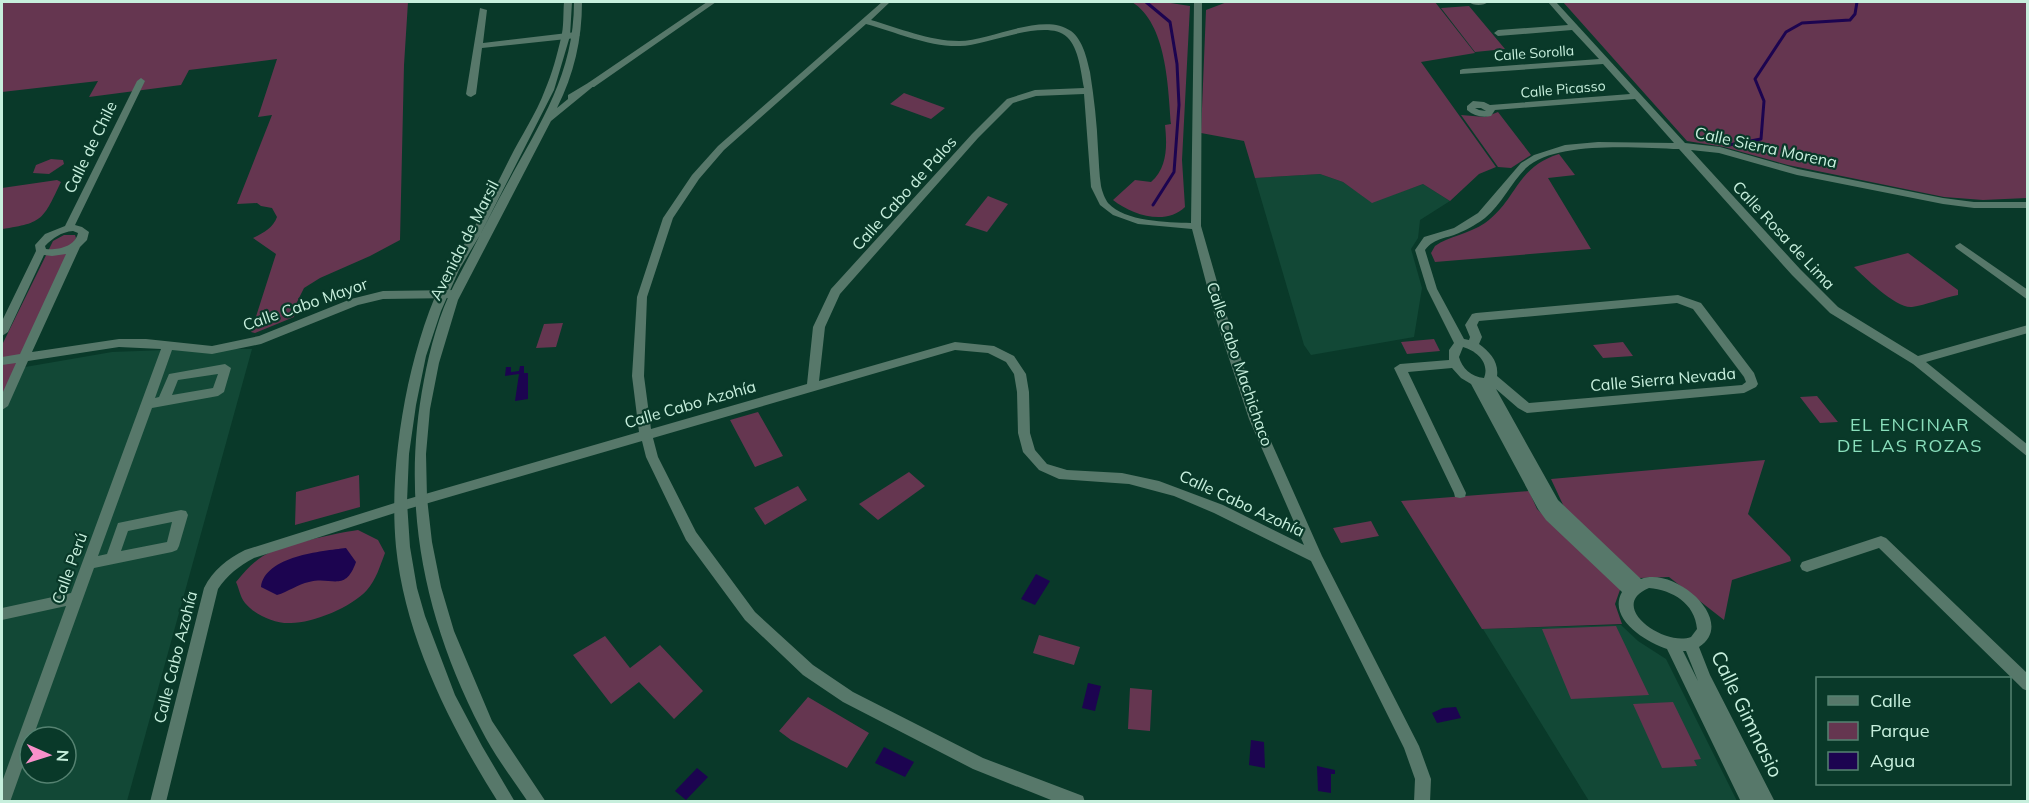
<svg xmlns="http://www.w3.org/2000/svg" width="2029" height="803" font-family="Mulish,sans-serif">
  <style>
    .built { fill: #124836; fill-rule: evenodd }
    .green { fill: #653650 }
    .water { fill: #1c0450 }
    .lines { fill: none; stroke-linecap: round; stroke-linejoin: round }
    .stream { stroke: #1c0450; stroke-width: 3 }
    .minor { fill: #57786a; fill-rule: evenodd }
    .tertiary { fill: #57786a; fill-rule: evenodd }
    .labels { text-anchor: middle; stroke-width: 4.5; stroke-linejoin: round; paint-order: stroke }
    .far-street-label { font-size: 14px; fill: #c7efdd; stroke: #093929 }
    .street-label { font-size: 16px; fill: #c7efdd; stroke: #093929 }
    .neighbourhood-label { font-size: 18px; letter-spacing: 1.5px; fill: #8adfbc; stroke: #093929 }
    .near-street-label { font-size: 20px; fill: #c7efdd; stroke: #093929 }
  </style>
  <rect width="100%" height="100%" fill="#093929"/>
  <path class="built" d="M 1320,174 L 1343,182 L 1372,202 L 1423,184 L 1450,201 L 1420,220 L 1418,238 L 1411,249 L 1422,288 L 1414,337 L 1311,355 L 1304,345 L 1255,178 Z
    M 193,349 L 252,349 L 127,801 L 2,802 L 2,371 L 112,352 ZM 30,737 L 66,737 L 66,773 L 30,773 Z
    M 1621,625 L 1638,641 L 1666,659 L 1737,801 L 1589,801 L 1483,629 Z"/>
  <path class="green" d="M 2,2 L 408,2 L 404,65 L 400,240 L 370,256 L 320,278 L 304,288 L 296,304 L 294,317 L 255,333 L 251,332 L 276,254 L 253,238 C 263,233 273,228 277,217 L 272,208 L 261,206 L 257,203 L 237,204 L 272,115 L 258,117 L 277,59 L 189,70 L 181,85 L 89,97 L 98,81 L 2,92 Z
    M 1132,2 L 1164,2 L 1190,6 L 1182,160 L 1185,207 C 1166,226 1132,215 1113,200 L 1135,180 L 1151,182 C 1168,168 1167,144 1165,125 L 1171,124 C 1168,87 1167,24 1132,2 Z
    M 1227,2 L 1435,2 L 1475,53 L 1421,62 L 1496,167 L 1479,174 L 1450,201 L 1423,184 L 1372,203 L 1343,182 L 1320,174 L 1255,178 L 1244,141 L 1201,133 L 1206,10 Z
    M 1563,2 L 2027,2 L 2027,198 L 1983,200 L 1944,197 L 1788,165 L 1724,147 L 1687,141 Z
    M 1469,6 L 1505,49 L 1475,52 L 1441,8 Z
    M 904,93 L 945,108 L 931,119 L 890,104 Z
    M 1498,112 L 1531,155 L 1511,168 L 1498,167 L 1461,115 L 1485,117 Z
    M 1559,154 L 1575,175 L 1548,178 L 1591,249 L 1435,262 L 1431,253 L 1435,246 C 1449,236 1469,234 1485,223 C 1517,200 1516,167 1559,154 Z
    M 51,159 L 63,160 L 64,164 L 49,174 L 33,173 L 36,165 Z
    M 57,180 L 61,182 C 43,219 44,223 2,229 L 2,188 Z
    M 988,196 L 1008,204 L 987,232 L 965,225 Z
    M 64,235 L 75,235 L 76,238 L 2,395 L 2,345 L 53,241 Z
    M 1908,253 L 1958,290 L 1958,295 C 1943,298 1926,305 1912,307 C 1897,309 1864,277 1854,267 Z
    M 563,323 L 556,347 L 536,348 L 544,324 Z
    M 1434,339 L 1440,351 L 1407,354 L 1401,342 Z
    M 1623,342 L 1633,356 L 1603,358 L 1593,345 Z
    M 1817,396 L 1838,422 L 1820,423 L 1800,397 Z
    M 758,412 L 783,456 L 755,467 L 730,420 Z
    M 1765,460 L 1748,514 L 1790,557 L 1791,561 L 1732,580 L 1724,620 L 1669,577 L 1639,578 L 1565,509 L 1551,479 Z
    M 909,472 L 925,486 L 878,520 L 859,504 Z
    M 359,475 L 360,507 L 295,525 L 296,492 Z
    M 798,486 L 807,500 L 765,525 L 754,508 Z
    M 1529,491 L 1537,509 L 1621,587 L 1615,604 L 1622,624 L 1482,629 L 1401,501 Z
    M 1371,521 L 1379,536 L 1341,543 L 1333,528 Z
    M 358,530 L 378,540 L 385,553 C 380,566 376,580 367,590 C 352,607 313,623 291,623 C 275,624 255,615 245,603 C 240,597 239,588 236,582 C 245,571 252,563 263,556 C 281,545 336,533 358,530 Z
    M 1616,626 L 1649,695 L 1571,699 L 1542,629 Z
    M 1039,635 L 1080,647 L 1074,665 L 1033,653 Z
    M 605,636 L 630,668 L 660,645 L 703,691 L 674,719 L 639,682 L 611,704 L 573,655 Z
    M 1130,688 L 1152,690 L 1150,731 L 1128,729 Z
    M 808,697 L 869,733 L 847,768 L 791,740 L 779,731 Z
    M 1673,702 L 1701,759 L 1694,760 L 1697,766 L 1662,768 L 1633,704 Z"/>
  <path class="water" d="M 520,366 L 524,366 L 524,373 L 528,373 L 528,399 L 515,401 L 519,374 L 505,376 L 506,367 L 511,367 L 511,372 L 519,371 Z
    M 346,548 L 356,562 C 345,593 332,576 309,582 C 298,584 288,592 277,595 L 261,587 C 265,556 322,551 346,548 Z
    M 1036,574 L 1050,581 L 1035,605 L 1021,599 Z
    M 1088,683 L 1101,686 L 1095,711 L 1082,708 Z
    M 1456,707 L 1461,718 L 1437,723 L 1432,713 L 1443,708 Z
    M 1251,740 L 1264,742 L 1265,768 L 1249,765 Z
    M 884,747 L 914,762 L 905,777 L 875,763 Z
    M 1317,766 L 1335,770 L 1335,774 L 1331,774 L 1331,793 L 1318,791 Z
    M 697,768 L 708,777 L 686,800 L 675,791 Z"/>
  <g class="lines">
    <path class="stream" d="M 1146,2 L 1170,22 L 1177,64 L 1179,105 L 1174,172 L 1153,205
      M 1729,145 L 1761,139 L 1764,101 L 1755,79 L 1786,32 L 1802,23 L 1850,20 L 1855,14 L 1857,2"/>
    <path class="minor" d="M 707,2 L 716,2 L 594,87 L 588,87 L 588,83 Z
      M 882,2 L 890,2 L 871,20 C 899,28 929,41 959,41 C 991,41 1043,11 1071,31 C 1083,40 1087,59 1090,72 C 1094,98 1097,123 1098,149 C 1099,161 1099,174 1101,186 C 1102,191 1105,199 1108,203 C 1125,222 1167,222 1191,223 L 1194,2 L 1202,2 L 1201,226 L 1226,313 L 1261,419 L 1322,556 L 1419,746 L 1431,779 L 1430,802 L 1414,802 L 1415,779 L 1404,748 L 1311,561 L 1214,513 L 1174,496 L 1129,484 L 1059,479 L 1039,470 L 1023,452 L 1018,433 L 1017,392 L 1014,374 L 1006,362 L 988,353 L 955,350 L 653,438 L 658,457 L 696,532 L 755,612 L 813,665 L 853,692 L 983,758 L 1083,796 L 1085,802 L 1056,802 L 973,769 L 843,702 L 803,675 L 745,620 L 686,540 L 646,457 L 642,441 L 401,511 L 254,558 C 239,566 227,575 218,589 L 166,802 L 150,802 L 204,588 C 213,570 227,559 245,550 L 401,501 L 639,432 L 632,376 L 637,297 L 663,218 L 692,175 L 718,146 ZM 866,24 C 896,32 928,47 960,46 C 986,46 1046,17 1067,37 C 1079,48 1081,73 1084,88 L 1035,90 L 1007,99 L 972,134 L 831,289 L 813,327 L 807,384 L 651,429 L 644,376 L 647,297 L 673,218 L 699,179 L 724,150 ZM 1084,94 L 1091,187 L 1100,205 L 1113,215 L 1138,224 L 1192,229 L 1214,313 L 1249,419 L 1304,545 L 1223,505 L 1159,481 L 1122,473 L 1067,470 L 1047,464 L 1035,450 L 1030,433 L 1029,392 L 1026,374 L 1014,356 L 994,346 L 955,342 L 819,381 L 825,327 L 840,294 L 978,138 L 1013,103 L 1036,96 Z
      M 1469,2 L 1488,2 C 1484,6 1473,6 1469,2 Z
      M 1548,2 L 1556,2 L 1685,143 L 1720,147 L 1798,169 L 1943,198 L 1974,202 L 2028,202 L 2028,208 L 1974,208 L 1943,204 L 1797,175 L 1719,153 L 1691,150 L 1800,269 L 1838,307 L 1918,356 L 2028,325 L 2028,333 L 1926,362 L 2028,445 L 2028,457 L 1913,364 L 1830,313 L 1792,275 L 1679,149 C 1640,148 1556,140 1526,168 C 1511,183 1501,205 1485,218 C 1478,223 1469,229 1461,232 C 1447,239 1435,237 1425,250 L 1437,289 L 1464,339 L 1469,340 L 1470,337 L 1465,325 L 1472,314 L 1476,313 L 1678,295 L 1701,303 L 1754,373 L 1758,384 L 1756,387 L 1744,393 L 1527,413 L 1518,408 L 1496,389 L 1558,500 L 1641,579 C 1676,566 1738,622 1699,647 L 1710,675 L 1775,802 L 1758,802 L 1704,694 L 1758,802 L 1741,802 L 1667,649 C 1646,642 1607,618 1622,592 L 1546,520 L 1538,509 L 1471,384 L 1461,378 L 1452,368 L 1408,372 L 1466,493 L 1465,497 L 1460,498 L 1455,497 L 1454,493 L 1394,368 L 1400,364 L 1449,360 L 1449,350 L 1454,343 L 1427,289 L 1415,250 L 1424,237 L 1454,228 L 1478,213 L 1521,163 L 1534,155 L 1565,145 L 1598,142 L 1674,143 L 1635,99 L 1495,110 L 1491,116 C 1482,118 1474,116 1467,110 L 1467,106 L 1473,101 L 1484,102 L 1490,105 L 1630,94 L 1603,64 L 1460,74 L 1460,70 L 1463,69 L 1599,59 L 1572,30 L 1498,36 L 1494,33 L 1498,30 L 1568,25 ZM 1475,108 L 1481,108 L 1486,111 L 1479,110 ZM 1677,303 L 1693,309 L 1744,377 L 1746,382 L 1742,385 L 1529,403 L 1497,376 C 1499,362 1490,352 1479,344 L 1482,337 L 1477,325 L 1479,321 ZM 1463,347 C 1477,351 1490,363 1484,378 C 1471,377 1462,368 1459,357 ZM 1649,588 C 1672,590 1695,603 1697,629 L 1691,637 C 1664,647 1606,606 1649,588 ZM 1683,651 L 1686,651 L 1698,681 Z
      M 480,8 L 487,10 L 483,43 L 576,32 L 580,35 L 576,38 L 482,48 L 476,94 L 471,97 L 468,96 L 466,94 Z
      M 141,78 L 145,81 L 75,225 L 82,227 L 89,232 L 87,240 L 80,247 L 32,352 L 119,339 L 146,339 L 212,346 L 259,336 L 351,299 L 383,291 L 455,290 L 460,294 L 455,298 L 383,299 L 358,305 L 261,344 L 212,354 L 172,350 L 155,398 L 159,397 L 169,374 L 225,364 L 231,368 L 224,392 L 218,396 L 152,408 L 98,556 L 107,554 L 118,523 L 181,510 L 186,511 L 188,515 L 179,546 L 177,550 L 172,552 L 94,568 L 33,737 L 30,737 L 30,746 L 10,802 L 2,802 L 2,782 L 66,606 L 2,620 L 2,608 L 71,593 L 161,349 L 119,347 L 28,361 L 8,406 L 2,410 L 2,394 L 16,363 L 2,365 L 2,357 L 20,354 L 66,254 L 52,256 L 44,255 L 8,332 L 2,336 L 2,321 L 36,251 L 35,245 L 45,234 L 65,226 L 137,81 ZM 73,231 L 78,233 C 75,247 58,250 46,249 L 45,246 C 53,238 61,232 73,231 ZM 218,374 L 213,388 L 172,395 L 178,380 ZM 172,522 L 167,542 L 121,551 L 128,531 Z
      M 1960,243 L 2028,290 L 2028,300 L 1956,248 L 1955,246 Z
      M 1881,536 L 1886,538 L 2028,674 L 2028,691 L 2023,689 L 1879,548 L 1807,572 L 1802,570 L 1800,566 L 1802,562 Z"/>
    <path class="tertiary" d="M 564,2 L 572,2 L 570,36 L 554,90 L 480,235 L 459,270 L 441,311 L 426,356 L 416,405 L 409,454 L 407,502 L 410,547 L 417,588 L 425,616 L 455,695 L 482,746 L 515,802 L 498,802 C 450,726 405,637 396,547 C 391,493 397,437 408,385 C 417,345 429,305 448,269 C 455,257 463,247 470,235 C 484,210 497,184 510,158 C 521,136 536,114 545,90 C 552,74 557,55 561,38 C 564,27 563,14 564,2 Z
      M 574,2 L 582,2 C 582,40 574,74 557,108 L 568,99 L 568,95 L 588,83 L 591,82 L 595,85 L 551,121 L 458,300 L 439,363 L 430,409 L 426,454 L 427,498 L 432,542 L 441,587 L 454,631 L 492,721 L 546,802 L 528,802 C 512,778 494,755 481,729 C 424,619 400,503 424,380 C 430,348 439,314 454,285 C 472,251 489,217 507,184 C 540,123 574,74 574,2 Z"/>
  </g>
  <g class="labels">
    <g class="far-street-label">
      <text transform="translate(1534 53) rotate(-4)" y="5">Calle Sorolla</text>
      <text transform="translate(1563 89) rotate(-5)" y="5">Calle Picasso</text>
    </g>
    <g class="street-label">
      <text transform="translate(90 147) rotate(-64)" y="6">Calle de Chile</text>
      <text transform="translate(1766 147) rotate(12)" y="6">Calle Sierra Morena</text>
      <text transform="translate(904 193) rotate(-48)" y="6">Calle Cabo de Palos</text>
      <text transform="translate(1784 235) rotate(47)" y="6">Calle Rosa de Lima</text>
      <text transform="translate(464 240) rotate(-63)" y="6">Avenida de Marsil</text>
      <text transform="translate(305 304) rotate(-19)" y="6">Calle Cabo Mayor</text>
      <text transform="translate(1240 364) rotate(71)" y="6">Calle Cabo Machichaco</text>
      <text transform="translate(1663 379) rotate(-5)" y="6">Calle Sierra Nevada</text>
      <text transform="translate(690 404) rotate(-16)" y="6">Calle Cabo Azohía</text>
      <text transform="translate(1242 503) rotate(25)" y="6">Calle Cabo Azohía</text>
      <text transform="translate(69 568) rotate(-70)" y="6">Calle Perú</text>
      <text transform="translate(175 657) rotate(-76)" y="6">Calle Cabo Azohía</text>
    </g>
    <g class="neighbourhood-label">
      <text x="1910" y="431">EL ENCINAR<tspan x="1910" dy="21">DE LAS ROZAS</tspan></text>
    </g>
    <g class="near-street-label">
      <text transform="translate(1747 714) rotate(64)" y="7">Calle Gimnasio</text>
    </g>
  </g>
  <rect width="2029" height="803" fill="none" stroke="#c7efdd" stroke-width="6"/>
  <rect x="1816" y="677" width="195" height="108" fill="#093929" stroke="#558271" stroke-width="1.5"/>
  <rect x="1828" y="696" width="30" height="9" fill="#57786a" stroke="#558271" stroke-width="1.5"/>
  <text x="1870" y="707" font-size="18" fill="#c7efdd">Calle</text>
  <rect x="1828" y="722" width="30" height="18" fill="#653650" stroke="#558271" stroke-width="1.5"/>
  <text x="1870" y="737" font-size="18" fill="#c7efdd">Parque</text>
  <rect x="1828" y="752" width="30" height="18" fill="#1c0450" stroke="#558271" stroke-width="1.5"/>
  <text x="1870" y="767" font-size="18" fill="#c7efdd">Agua</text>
  <g transform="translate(48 755) rotate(93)"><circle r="28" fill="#093929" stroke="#558271" stroke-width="1.5"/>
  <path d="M0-4.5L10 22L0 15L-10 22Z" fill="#f890ca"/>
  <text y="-9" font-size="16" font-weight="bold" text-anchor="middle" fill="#c7efdd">N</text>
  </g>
</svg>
